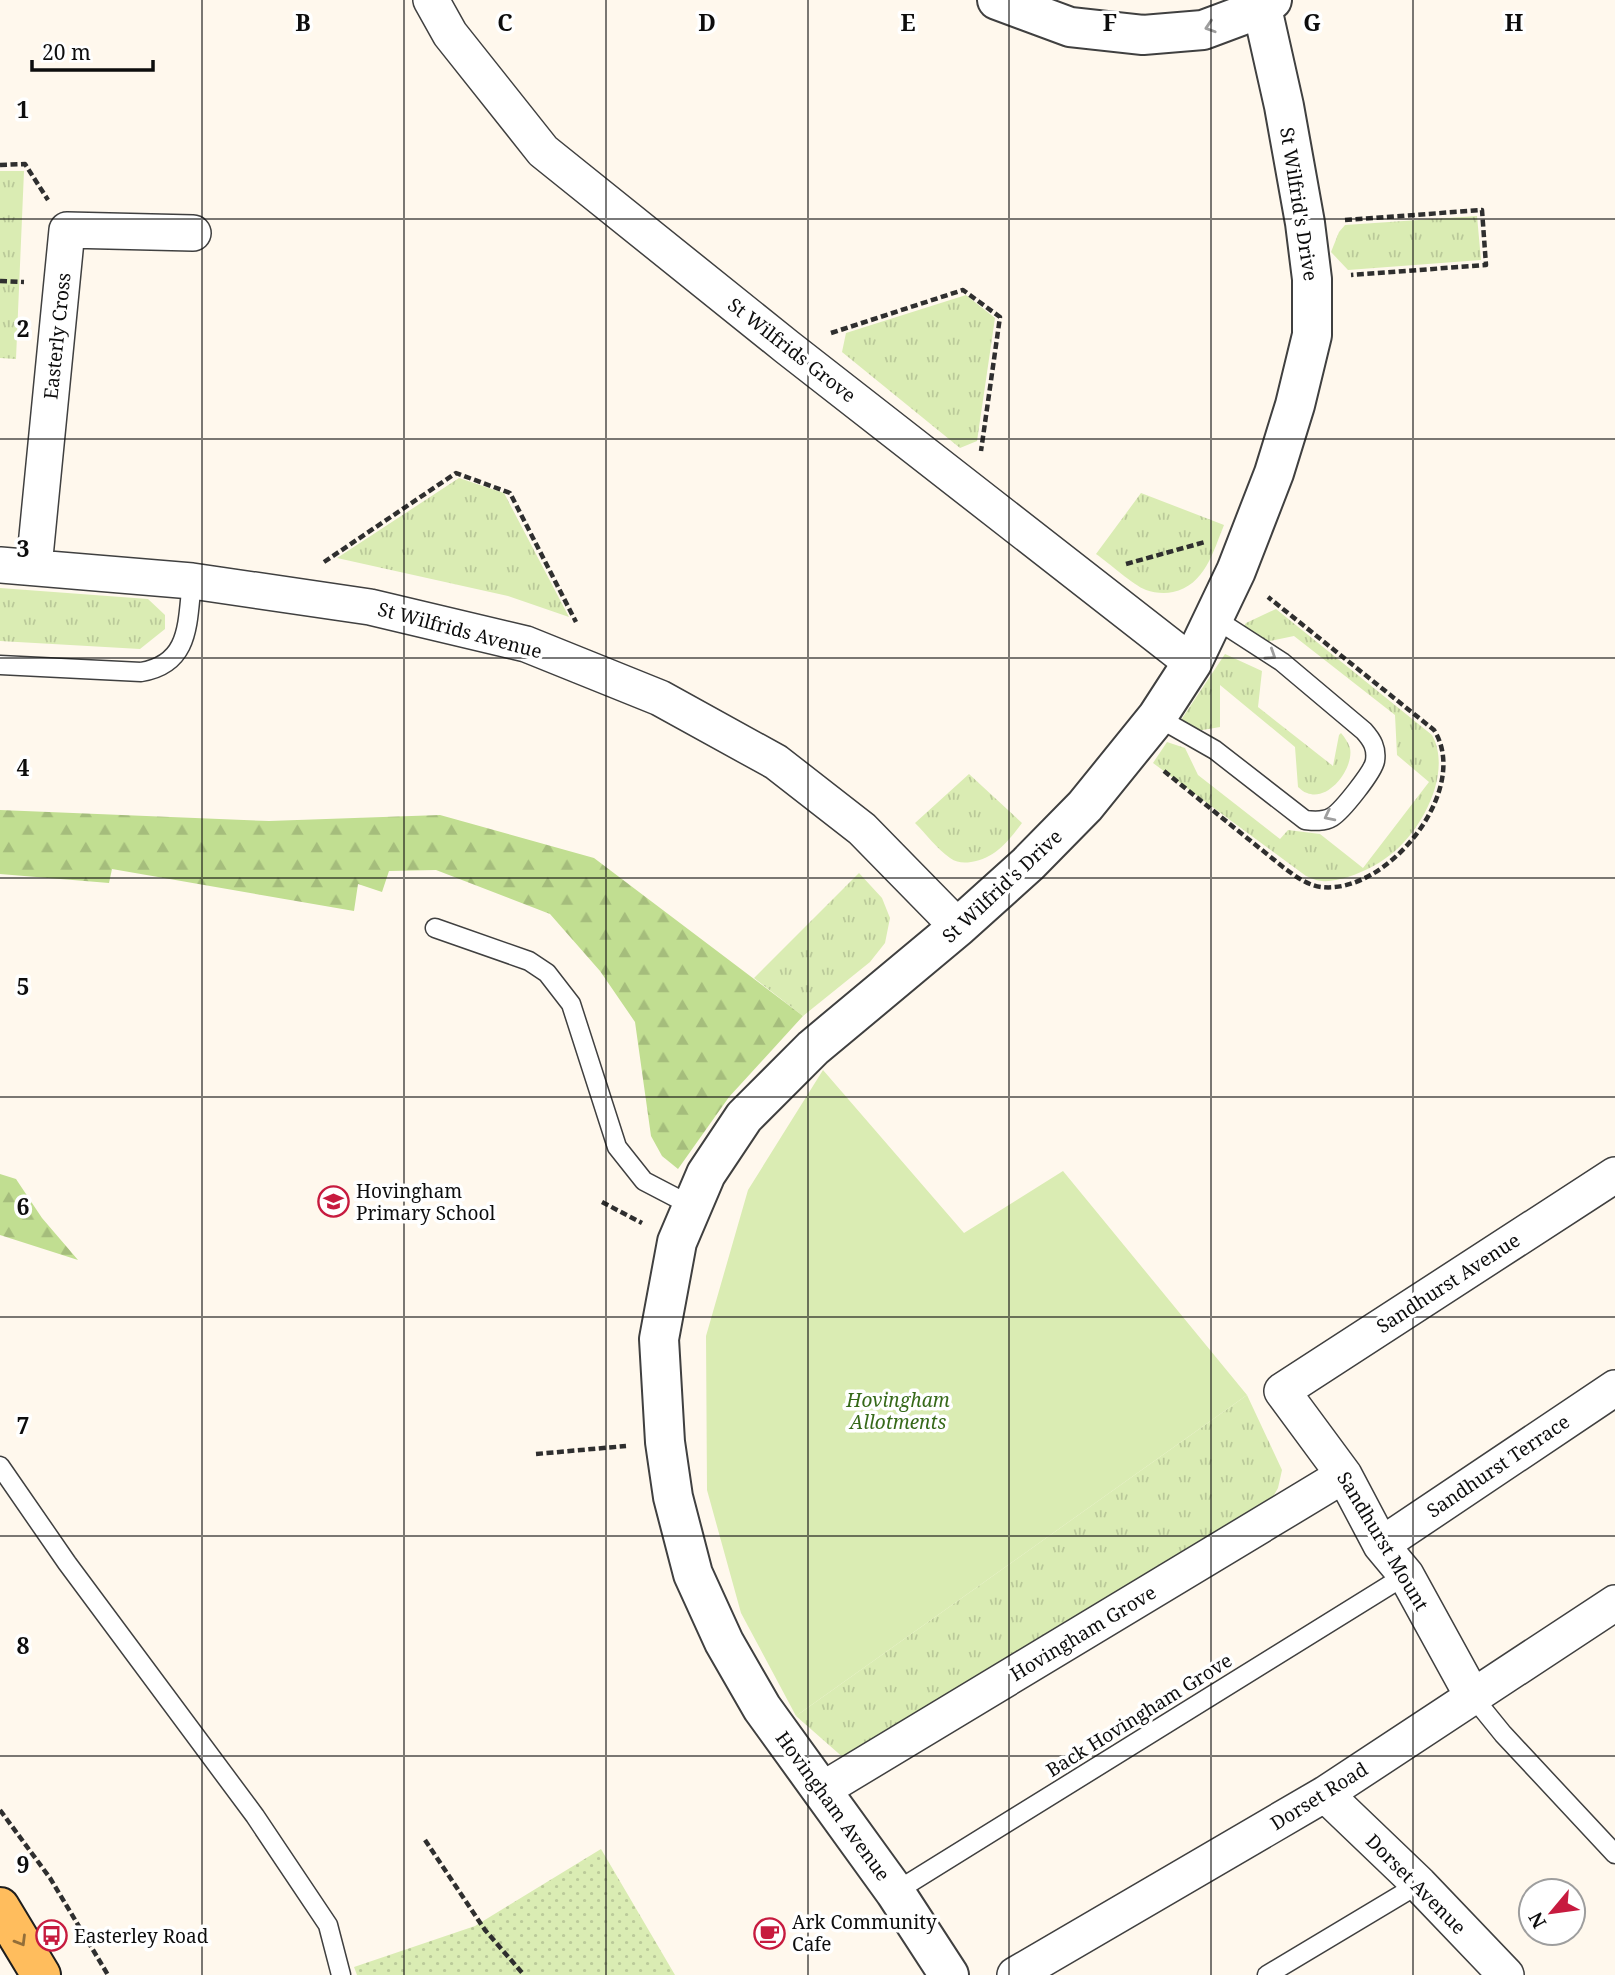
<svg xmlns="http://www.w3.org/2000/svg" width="1615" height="1975" font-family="'Noto Serif',serif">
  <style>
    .grass { fill: url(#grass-tufts) }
    .forest { fill: url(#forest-firs) }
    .park { fill: url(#park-dots) }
    .garden { fill: #daecb3 }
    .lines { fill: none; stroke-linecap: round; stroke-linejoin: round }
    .service-casing { stroke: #404040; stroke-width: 21 }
    .minor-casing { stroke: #404040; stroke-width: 38 }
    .tertiary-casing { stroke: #404040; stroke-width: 42 }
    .primary-casing { stroke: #1e1e1e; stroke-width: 42 }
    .path { stroke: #2f2f2f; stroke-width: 4.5; stroke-dasharray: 7 3.5; stroke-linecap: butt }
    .service { stroke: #fff; stroke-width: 18 }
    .minor { stroke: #fff; stroke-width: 35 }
    .tertiary { stroke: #fff; stroke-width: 38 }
    .primary { stroke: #ffbd5d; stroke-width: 38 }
    .oneway { stroke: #9e9e9e }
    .oneway2 { stroke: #926e39 }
    .grid { fill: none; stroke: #0d0d0d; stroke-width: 2; stroke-opacity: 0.55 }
    .labels { text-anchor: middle; stroke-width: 7; stroke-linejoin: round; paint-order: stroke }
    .street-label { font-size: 19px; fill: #0d0d0d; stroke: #fff }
    .poi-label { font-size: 19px; fill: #0d0d0d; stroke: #fff; text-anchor: start }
    .park-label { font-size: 19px; font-style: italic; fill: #366919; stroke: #fff }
    .grid-label { font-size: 23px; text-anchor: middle; font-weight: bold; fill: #0d0d0d; stroke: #fff; stroke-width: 7; stroke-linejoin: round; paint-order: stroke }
  </style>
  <defs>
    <pattern id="grass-tufts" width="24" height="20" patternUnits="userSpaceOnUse" patternTransform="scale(1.75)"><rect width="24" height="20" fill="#daecb3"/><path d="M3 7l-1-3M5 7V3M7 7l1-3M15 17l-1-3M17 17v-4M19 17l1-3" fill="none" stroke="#bac999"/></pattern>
    <pattern id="forest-firs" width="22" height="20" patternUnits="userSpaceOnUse" patternTransform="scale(1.75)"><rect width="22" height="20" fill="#c1de91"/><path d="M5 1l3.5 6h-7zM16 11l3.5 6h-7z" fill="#a5bd7c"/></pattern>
    <pattern id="park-dots" width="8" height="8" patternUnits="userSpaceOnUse" patternTransform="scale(1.75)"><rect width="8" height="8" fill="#daecb3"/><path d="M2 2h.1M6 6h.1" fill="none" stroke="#bac999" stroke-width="1.8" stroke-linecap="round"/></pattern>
  </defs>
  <rect width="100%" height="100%" fill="#fff8ed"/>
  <path class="grass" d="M 0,171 L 24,171 L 16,359 L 0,358 Z
    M 1477,216 L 1481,260 L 1348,270 L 1331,252 L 1339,232 L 1345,225 Z
    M 966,295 L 995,318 L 977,441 L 960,448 L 842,352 L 846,333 Z
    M 459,478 L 504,493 L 569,617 L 508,596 L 337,558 Z
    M 1141,493 L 1224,525 C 1213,552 1205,585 1173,592 C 1165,594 1154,593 1146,590 C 1133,585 1109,563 1096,554 Z
    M 0,588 L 148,599 L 165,615 L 165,629 L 140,649 L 0,641 Z
    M 1276,609 L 1432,735 C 1452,771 1424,826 1395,851 C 1381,863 1366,871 1348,877 C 1341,879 1330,882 1322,881 C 1317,881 1311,878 1306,876 L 1153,763 L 1167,742 L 1185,748 L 1198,775 L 1280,839 L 1288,830 L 1320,834 L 1363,868 L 1429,782 L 1397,755 L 1395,715 L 1294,636 L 1265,642 L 1240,632 L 1246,623 Z
    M 1225,654 L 1262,671 L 1258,707 L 1333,766 L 1339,735 L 1341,733 C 1345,738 1348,742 1350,748 C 1354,768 1329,802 1307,793 C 1303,792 1301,789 1298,787 L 1295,747 L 1220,685 L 1220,727 L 1197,731 L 1181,720 Z
    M 969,774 L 1022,823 C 1008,841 996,858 971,862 C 964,863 957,863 950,858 C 937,849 926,834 915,823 Z
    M 859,873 L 882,898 L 890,918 L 885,943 L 870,962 L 803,1016 L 754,978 Z
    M 1247,1395 L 1282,1470 L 1278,1488 L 1270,1502 L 846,1760 L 796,1716 Z"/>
  <path class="forest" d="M 0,810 L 269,821 L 440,815 L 594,858 L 803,1016 L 729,1097 L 678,1169 L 662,1156 L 651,1136 L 635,1022 L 600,971 L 550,914 L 436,870 L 389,871 L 382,892 L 358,884 L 354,911 L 112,869 L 109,883 L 0,874 Z
    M 0,1174 L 16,1179 L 42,1218 L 78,1260 L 0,1235 Z"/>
  <path class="park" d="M 601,1849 L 675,1975 L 357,1975 L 354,1967 L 475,1926 Z"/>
  <path class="garden" d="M 823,1070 L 964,1233 L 1063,1171 L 1247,1395 L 796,1716 L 741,1613 L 707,1490 L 706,1336 L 748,1190 Z"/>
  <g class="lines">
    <defs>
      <path id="service" d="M 0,665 L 141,672 C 191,664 187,622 192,581
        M 1157,717 L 1215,750 L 1305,820 C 1314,821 1324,822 1332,817 C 1342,811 1373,772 1375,761 C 1377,748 1372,740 1364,731 L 1282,662 L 1214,618
        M 435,928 L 529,961 L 547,973 L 571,1004 L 617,1147 L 644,1181 L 692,1206
        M 0,1466 L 67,1563 L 255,1816 L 328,1925 L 341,1975
        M 1473,1697 L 1503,1734 L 1615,1854
        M 895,1892 L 1406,1575
        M 1267,1975 L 1419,1884"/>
      <path id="minor" d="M 431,0 L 450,34 L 543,151 L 787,347 L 1192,663
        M 0,565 L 192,581 L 370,607 L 526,644 L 660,698 L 776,762 L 862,829 L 958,927
        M 34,567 L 67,230 L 193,233
        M 1381,1545 L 1615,1388
        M 1473,1697 L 1406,1575 L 1381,1545 L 1344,1475 L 1282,1391 L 1615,1175
        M 822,1790 L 1344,1475
        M 1325,1794 L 1419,1884 L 1506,1975
        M 1015,1975 L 1325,1794 L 1615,1603"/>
      <path id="tertiary" d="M 997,0 L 1070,27 L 1143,35 L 1203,30 L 1262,8 L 1272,0
        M 949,1975 L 895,1892 L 762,1708 L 724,1642 L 693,1574 L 673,1497 L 665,1442 L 659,1339 L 677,1242 L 706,1174 L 744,1117 L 813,1048 L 958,927 L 1028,864 L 1085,806 L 1157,717 L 1192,663 L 1236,571 L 1274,473 L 1295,405 L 1312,335 L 1312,279 L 1305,223 L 1284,106 L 1262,8"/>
      <path id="primary" d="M 0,1907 L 41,1975"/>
    </defs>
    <use href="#service" class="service-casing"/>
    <use href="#minor" class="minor-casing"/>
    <use href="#tertiary" class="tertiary-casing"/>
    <use href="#primary" class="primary-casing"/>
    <path class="path" d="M 0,165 L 25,164 L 48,200
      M 1345,220 L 1482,210 L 1486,265 L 1351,275
      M 0,281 L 24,282
      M 831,333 L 963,290 L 1000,317 L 981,451
      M 324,562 L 456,473 L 510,493 L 576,622
      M 1126,564 L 1205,542
      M 1164,771 L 1283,867 C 1294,875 1306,885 1321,887 C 1387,895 1472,790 1434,730 L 1268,597
      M 602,1202 L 642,1223
      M 536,1454 L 626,1446
      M 0,1810 L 50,1878 L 108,1975
      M 425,1840 L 485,1930 L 524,1975"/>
    <use href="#service" class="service"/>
    <use href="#minor" class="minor"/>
    <use href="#tertiary" class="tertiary"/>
    <use href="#primary" class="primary"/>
  </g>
  <defs><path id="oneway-chevron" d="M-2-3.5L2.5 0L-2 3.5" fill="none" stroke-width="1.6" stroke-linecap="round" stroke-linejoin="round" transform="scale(1.75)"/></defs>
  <g class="oneway">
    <use href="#oneway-chevron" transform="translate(1210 27) rotate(162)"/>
    <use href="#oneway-chevron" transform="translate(1271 655) rotate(33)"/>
    <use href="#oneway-chevron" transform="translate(1329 816) rotate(153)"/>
  </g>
  <use class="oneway2" href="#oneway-chevron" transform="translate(21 1941) rotate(59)"/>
  <path class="grid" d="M 202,0 L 202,1975M 404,0 L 404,1975M 606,0 L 606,1975M 808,0 L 808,1975M 1009,0 L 1009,1975M 1211,0 L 1211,1975M 1413,0 L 1413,1975M 0,219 L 1615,219M 0,439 L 1615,439M 0,658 L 1615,658M 0,878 L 1615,878M 0,1097 L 1615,1097M 0,1317 L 1615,1317M 0,1536 L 1615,1536M 0,1756 L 1615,1756"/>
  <defs>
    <symbol id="school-ring" viewBox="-11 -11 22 22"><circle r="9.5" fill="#fff" stroke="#c71b3f" stroke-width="1.5"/><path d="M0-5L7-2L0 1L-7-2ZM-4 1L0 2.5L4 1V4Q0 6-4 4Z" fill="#c71b3f"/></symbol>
    <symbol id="cafe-ring" viewBox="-11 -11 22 22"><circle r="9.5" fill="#fff" stroke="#c71b3f" stroke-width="1.5"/><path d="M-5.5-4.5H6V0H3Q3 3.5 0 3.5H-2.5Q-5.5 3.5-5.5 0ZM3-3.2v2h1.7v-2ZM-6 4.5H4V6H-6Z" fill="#c71b3f"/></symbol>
    <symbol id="bus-ring" viewBox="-11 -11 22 22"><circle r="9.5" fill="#fff" stroke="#c71b3f" stroke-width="1.5"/><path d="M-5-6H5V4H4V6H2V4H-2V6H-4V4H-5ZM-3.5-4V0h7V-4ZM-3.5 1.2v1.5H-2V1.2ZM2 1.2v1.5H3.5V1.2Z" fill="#c71b3f"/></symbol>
  </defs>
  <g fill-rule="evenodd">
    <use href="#school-ring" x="316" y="1184" width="35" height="35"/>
    <use href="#cafe-ring" x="752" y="1916" width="35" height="35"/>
    <use href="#bus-ring" x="34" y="1918" width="35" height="35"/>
  </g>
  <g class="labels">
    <g class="street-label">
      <text transform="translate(1299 204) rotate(81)" y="7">St Wilfrid's Drive</text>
      <text transform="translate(57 336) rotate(-84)" y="7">Easterly Cross</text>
      <text transform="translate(792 350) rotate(38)" y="7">St Wilfrids Grove</text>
      <text transform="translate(460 630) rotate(15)" y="7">St Wilfrids Avenue</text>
      <text transform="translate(1002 886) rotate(-43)" y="7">St Wilfrid's Drive</text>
      <text transform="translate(1448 1283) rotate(-33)" y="7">Sandhurst Avenue</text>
      <text transform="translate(1498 1466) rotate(-34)" y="7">Sandhurst Terrace</text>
      <text transform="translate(1383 1541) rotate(59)" y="7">Sandhurst Mount</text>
      <text transform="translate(1083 1633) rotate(-31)" y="7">Hovingham Grove</text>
      <text transform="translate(1139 1715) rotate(-32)" y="7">Back Hovingham Grove</text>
      <text transform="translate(1319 1796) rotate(-32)" y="7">Dorset Road</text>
      <text transform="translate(833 1806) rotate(54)" y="7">Hovingham Avenue</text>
      <text transform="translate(1416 1884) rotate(45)" y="7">Dorset Avenue</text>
    </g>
    <g class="poi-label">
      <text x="356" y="1198">Hovingham<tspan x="356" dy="22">Primary School</tspan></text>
      <text x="792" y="1929">Ark Community<tspan x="792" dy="22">Cafe</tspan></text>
      <text x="74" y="1943">Easterley Road</text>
    </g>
    <g class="park-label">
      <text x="898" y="1407">Hovingham<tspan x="898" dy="22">Allotments</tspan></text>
    </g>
  </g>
  <g class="grid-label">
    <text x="303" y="31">B</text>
    <text x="505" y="31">C</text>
    <text x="707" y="31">D</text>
    <text x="908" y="31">E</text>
    <text x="1110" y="31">F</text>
    <text x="1312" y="31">G</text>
    <text x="1514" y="31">H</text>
    <text x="23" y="118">1</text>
    <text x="23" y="337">2</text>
    <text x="23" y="557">3</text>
    <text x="23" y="776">4</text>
    <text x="23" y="995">5</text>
    <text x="23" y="1215">6</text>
    <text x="23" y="1434">7</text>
    <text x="23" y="1654">8</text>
    <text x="23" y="1873">9</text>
  </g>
  <g transform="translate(1552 1912) rotate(241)"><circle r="33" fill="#ffffff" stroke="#9e9e9e" stroke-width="2"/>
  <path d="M0-5L12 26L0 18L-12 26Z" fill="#c71b3f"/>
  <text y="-10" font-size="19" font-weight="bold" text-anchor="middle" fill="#0d0d0d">N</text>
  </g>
  <path d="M32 60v10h121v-10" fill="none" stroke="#0d0d0d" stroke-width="3.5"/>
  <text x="42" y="60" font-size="21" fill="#0d0d0d" stroke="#ffffff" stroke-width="5" paint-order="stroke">20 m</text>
</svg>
